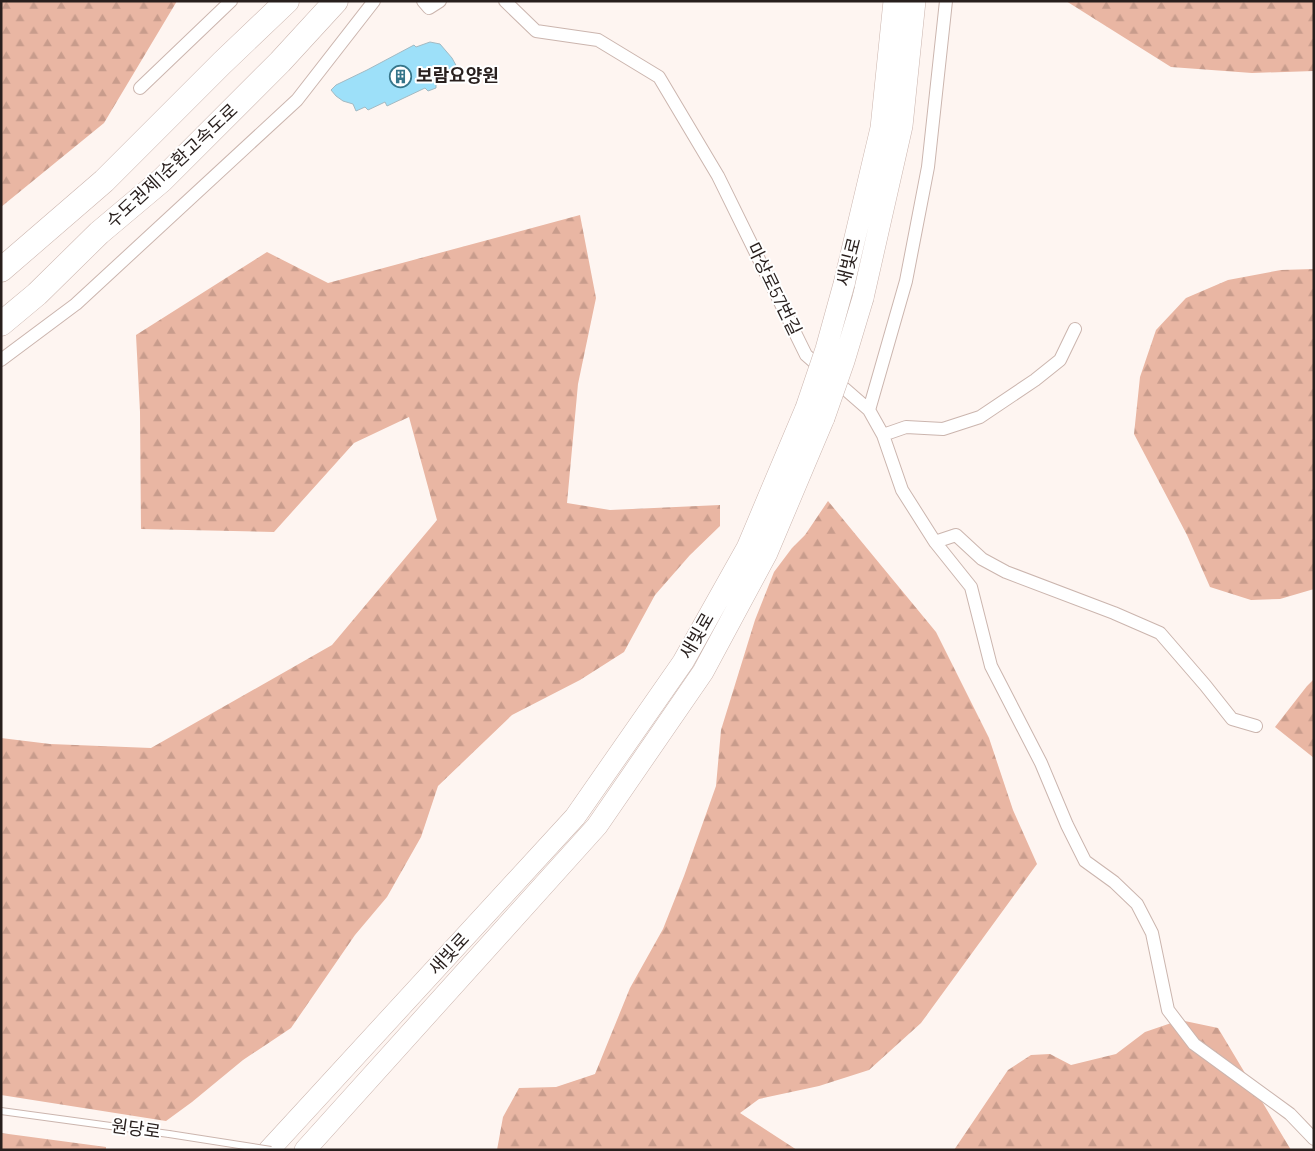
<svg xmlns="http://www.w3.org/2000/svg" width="1315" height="1151" font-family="Barlow,'Noto Sans KR',sans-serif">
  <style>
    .forest { fill: url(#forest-firs) }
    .building { fill: #9de0f9; stroke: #a3bac3 }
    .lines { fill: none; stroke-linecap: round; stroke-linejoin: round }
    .service-casing { stroke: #cbb5ae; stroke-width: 8 }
    .minor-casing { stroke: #cbb5ae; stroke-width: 14 }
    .trunk-casing { stroke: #cbb5ae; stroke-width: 22 }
    .motorway-casing { stroke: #cbb5ae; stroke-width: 25 }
    .service { stroke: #fff; stroke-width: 6 }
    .minor { stroke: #fff; stroke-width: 12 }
    .trunk { stroke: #fff; stroke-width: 21 }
    .motorway { stroke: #fff; stroke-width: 24 }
    .service-bridge-casing { stroke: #cbb5ae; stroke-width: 8; stroke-linecap: butt }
    .trunk-bridge-casing { stroke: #cbb5ae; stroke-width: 22; stroke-linecap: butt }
    .service-bridge { stroke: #fff; stroke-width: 6 }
    .trunk-bridge { stroke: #fff; stroke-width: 21 }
    .labels { text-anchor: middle; stroke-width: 4; stroke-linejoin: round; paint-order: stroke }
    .poi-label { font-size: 18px; font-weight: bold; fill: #281f1d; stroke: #fff; text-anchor: start }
    .street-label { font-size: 18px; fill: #281f1d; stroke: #fff }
  </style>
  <defs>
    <pattern id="forest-firs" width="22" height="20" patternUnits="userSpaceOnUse" patternTransform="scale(1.25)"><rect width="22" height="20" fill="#e9b6a3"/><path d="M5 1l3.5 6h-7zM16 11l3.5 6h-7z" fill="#c89c8c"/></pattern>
  </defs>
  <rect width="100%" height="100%" fill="#fef5f1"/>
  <path class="forest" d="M 1,1 L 177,1 L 104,123 L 1,207 Z
    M 1066,1 L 1314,1 L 1314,71 L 1252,73 L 1171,67 Z
    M 580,215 L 596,298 L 578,384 L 567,503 L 610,510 L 720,505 L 720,526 L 690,555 L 655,595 L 624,652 L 580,680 L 512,715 L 438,786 L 421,837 L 387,897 L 355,935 L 291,1028 L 243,1060 L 192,1102 L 166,1121 L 1,1095 L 1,738 L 50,744 L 151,748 L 332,645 L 437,520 L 409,417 L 354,443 L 274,532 L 141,529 L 140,412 L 136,335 L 267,252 L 328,283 Z
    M 1314,269 L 1314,589 L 1280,599 L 1251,600 L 1210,587 L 1187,535 L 1134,434 L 1140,377 L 1156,330 L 1186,298 L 1228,280 L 1281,270 Z
    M 828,501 L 936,632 L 989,738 L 1013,810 L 1037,864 L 921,1023 L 869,1070 L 819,1086 L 759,1099 L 740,1113 L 797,1150 L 497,1150 L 503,1117 L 519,1088 L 556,1087 L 595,1074 L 630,988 L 663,929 L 684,876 L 716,786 L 721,730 L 755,620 L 774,572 L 792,548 L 805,535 Z
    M 1314,679 L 1314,758 L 1275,727 L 1307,686 Z
    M 1180,1020 L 1218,1028 L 1291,1150 L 954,1150 L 1008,1070 L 1031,1055 L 1050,1054 L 1071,1065 L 1116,1054 L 1145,1032 Z
    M 1,1133 L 106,1147 L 106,1150 L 1,1150 Z"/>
  <path class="building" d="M 430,42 L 440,44 L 452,58 L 458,69 L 436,82 L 436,88 L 428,91 L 425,88 L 387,106 L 385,102 L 368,110 L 365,107 L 356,111 L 353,104 L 343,101 L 336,96 L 331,90 L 336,85 L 367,70 L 414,45 L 416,47 Z"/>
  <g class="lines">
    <defs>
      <path id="service" d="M 1,1111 L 169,1134"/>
      <path id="minor" d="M 423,1 L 429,8 L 440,1
        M 505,1 L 536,31 L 598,40 L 659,77 L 718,176 L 806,355 L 869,410 L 883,435 L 902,490 L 935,542 L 971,587 L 991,666 L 1041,763 L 1067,825 L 1085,861 L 1114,882 L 1137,904 L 1152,933 L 1168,1010 L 1194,1044 L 1290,1114 L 1314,1139
        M 140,88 L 231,1
        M 1,360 L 76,304 L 297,100 L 374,1
        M 869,410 L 906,281 L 928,167 L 946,1
        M 883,435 L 906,427 L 943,429 L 980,417 L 1035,380 L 1060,360 L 1075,329
        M 935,542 L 956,535 L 982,559 L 1006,572 L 1114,613 L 1160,633 L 1205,685 L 1232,719 L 1256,726"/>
      <path id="trunk" d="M 844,284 L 881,128 L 894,1
        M 863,298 L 902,126 L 915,1
        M 269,1150 L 575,817 L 683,662 L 747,548 L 806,408
        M 305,1150 L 597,826 L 703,672 L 767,553 L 824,418"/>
      <path id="motorway" d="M 1,270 L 104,181 L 222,63 L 287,1
        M 1,324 L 37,294 L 99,233 L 162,180 L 280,62 L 336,1"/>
    </defs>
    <use href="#service" class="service-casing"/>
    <use href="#minor" class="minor-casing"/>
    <use href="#trunk" class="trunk-casing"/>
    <use href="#motorway" class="motorway-casing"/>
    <use href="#service" class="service"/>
    <use href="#minor" class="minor"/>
    <use href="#trunk" class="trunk"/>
    <use href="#motorway" class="motorway"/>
    <defs>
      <path id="service-bridge" d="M 169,1134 L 271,1150"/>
      <path id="trunk-bridge" d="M 806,408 L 826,349 L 844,284
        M 824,418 L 844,361 L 863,298"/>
    </defs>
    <use href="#service-bridge" class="service-bridge-casing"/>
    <use href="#trunk-bridge" class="trunk-bridge-casing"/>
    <use href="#service-bridge" class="service-bridge"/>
    <use href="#trunk-bridge" class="trunk-bridge"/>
  </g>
  <defs>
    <symbol id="building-ring" viewBox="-11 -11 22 22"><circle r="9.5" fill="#fff" stroke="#36758a" stroke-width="1.5"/><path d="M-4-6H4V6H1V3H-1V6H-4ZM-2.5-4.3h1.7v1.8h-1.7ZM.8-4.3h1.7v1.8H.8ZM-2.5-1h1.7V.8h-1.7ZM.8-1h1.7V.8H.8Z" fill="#36758a"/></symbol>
  </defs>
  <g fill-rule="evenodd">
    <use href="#building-ring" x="388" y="64" width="25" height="25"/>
  </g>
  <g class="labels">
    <g class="poi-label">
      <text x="416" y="82">보람요양원</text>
    </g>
    <g class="street-label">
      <text transform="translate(172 166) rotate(-43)" y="6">수도권제1순환고속도로</text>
      <text transform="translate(849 262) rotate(-76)" y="6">새빛로</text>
      <text transform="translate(774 289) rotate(64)" y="6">마상로57번길</text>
      <text transform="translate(697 636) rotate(-60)" y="6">새빛로</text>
      <text transform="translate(449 954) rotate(-47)" y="6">새빛로</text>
      <text transform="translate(136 1129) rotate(8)" y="6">원당로</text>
    </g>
  </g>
  <rect width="1315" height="1151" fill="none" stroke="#281f1d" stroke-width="5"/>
</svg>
